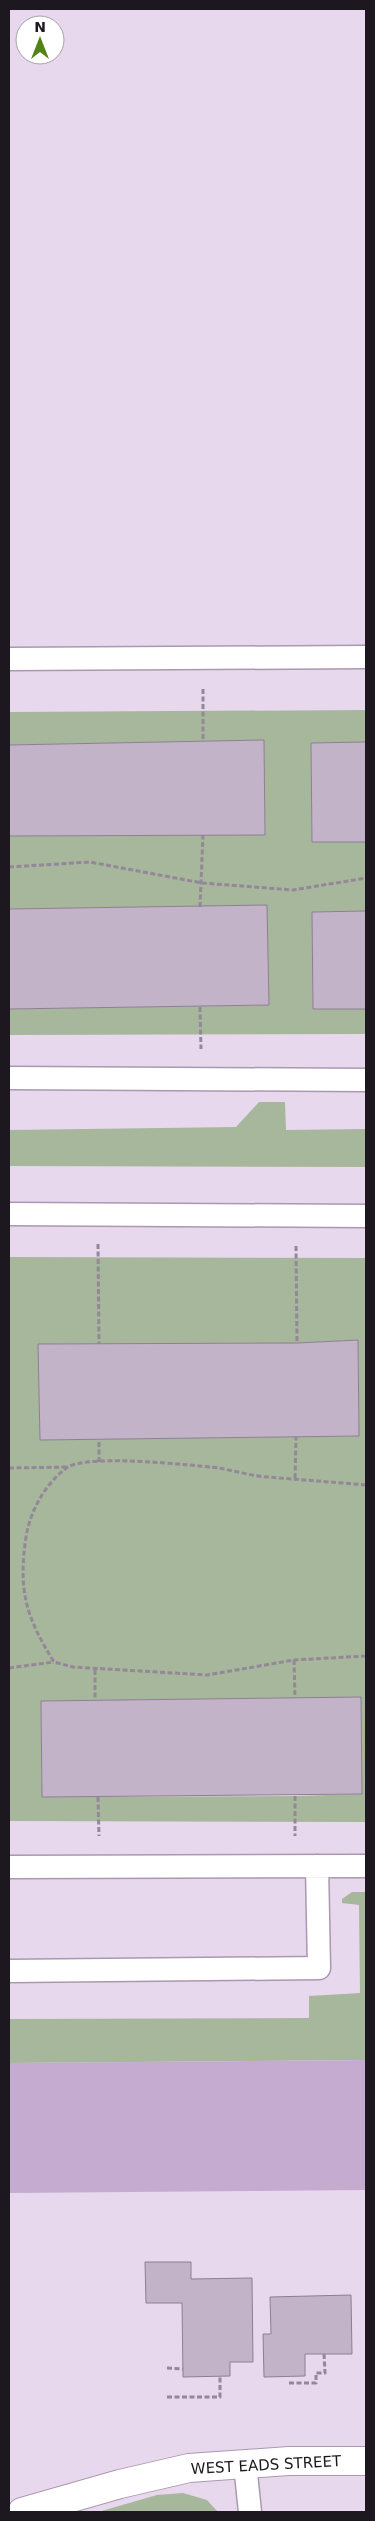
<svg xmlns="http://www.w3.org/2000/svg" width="375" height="2521" font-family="'DejaVu Sans',sans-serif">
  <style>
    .green { fill: #a7b79b; fill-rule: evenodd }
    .water { fill: #c6abd0 }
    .building { fill: #c3b3c9; stroke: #8e7e93 }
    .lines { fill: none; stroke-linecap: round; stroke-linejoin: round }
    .service-casing { stroke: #a999af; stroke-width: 25 }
    .minor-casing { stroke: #a999af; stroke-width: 30 }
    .path { stroke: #938798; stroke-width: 3; stroke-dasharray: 5 2.5; stroke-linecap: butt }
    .service { stroke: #fff; stroke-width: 22 }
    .minor { stroke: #fff; stroke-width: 28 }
    .labels { text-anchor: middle; stroke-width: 4; stroke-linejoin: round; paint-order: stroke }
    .street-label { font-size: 15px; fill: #1d171f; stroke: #fff }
  </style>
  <rect width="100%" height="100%" fill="#e8d8ee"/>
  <path class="green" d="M 366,710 L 366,742 L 311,743 L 312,842 L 366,842 L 366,911 L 312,912 L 313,1009 L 366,1009 L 366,1034 L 9,1035 L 9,1009 L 268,1005 L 200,907 L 9,909 L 9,836 L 265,835 L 264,740 L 9,745 L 9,712 Z
    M 259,1102 L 285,1102 L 286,1130 L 366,1129 L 366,1167 L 9,1166 L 9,1130 L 236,1127 Z
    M 9,1257 L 366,1258 L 366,1822 L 9,1821 ZM 358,1340 L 359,1436 L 40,1440 L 39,1344 L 297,1343 ZM 295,1698 L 362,1794 L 295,1796 L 42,1797 L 41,1701 Z
    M 352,1892 L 366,1892 L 366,2060 L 9,2063 L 9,2019 L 309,2018 L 309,1996 L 360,1993 L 359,1905 L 342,1903 L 342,1899 Z
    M 183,2493 L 207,2500 L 218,2512 L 98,2512 L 157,2495 Z"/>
  <path class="water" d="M 366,2060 L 366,2190 L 9,2193 L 9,2063 Z"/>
  <path class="building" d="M 264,740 L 265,835 L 9,836 L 9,745 Z
    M 366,742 L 366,842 L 312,842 L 311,743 Z
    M 267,905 L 269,1005 L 9,1009 L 9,909 Z
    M 366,911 L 366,1009 L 313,1009 L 312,912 Z
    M 358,1340 L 359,1436 L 40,1440 L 38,1344 L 297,1343 Z
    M 361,1697 L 362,1794 L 42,1797 L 41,1701 Z
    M 145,2262 L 191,2262 L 191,2279 L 252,2278 L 253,2362 L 230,2362 L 230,2376 L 183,2377 L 182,2303 L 146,2303 Z
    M 351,2295 L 352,2354 L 305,2354 L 305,2376 L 264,2377 L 263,2334 L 271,2334 L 270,2297 Z"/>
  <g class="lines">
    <defs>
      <path id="service" d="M 9,659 L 366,657
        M 9,1078 L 366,1080
        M 9,1214 L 366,1216
        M 9,1867 L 366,1866
        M 9,1971 L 319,1968 L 317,1866
        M 245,2464 L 250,2512"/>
      <path id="minor" d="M 22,2512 L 120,2484 L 189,2468 L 289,2461 L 366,2461"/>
    </defs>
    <use href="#service" class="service-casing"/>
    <use href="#minor" class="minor-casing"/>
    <path class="path" d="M 203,689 L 203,742
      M 9,867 L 90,862 L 202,883 L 293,890 L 366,878
      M 200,907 L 203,835
      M 200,1007 L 201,1049
      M 98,1244 L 99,1344
      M 296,1246 L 297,1343
      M 99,1462 L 99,1440
      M 9,1468 L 69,1467
      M 295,1478 L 296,1437
      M 366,1485 C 333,1482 301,1480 268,1477 C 252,1476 235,1471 219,1468 C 191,1465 90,1454 68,1467 C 46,1482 30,1511 26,1537 C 18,1591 26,1617 54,1662 L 73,1667 L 207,1675 L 294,1660 L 366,1656
      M 294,1660 L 295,1698
      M 9,1668 L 54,1662
      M 95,1670 L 95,1700
      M 295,1796 L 295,1836
      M 98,1797 L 99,1836
      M 167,2368 L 183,2369
      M 289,2383 L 316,2383 L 316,2373 L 325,2373 L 324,2354
      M 167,2397 L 220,2397 L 220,2376"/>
    <use href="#service" class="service"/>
    <use href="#minor" class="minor"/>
  </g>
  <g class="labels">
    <g class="street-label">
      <text transform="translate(266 2465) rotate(-3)" y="5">WEST EADS STREET</text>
    </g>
  </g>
  <rect width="375" height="2521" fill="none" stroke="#1d171f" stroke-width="20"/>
  <g transform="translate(40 40)"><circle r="24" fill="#ffffff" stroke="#a5a2a5"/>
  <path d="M0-4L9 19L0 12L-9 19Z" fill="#518317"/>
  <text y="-8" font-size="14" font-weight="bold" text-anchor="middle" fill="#1d171f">N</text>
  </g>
</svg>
